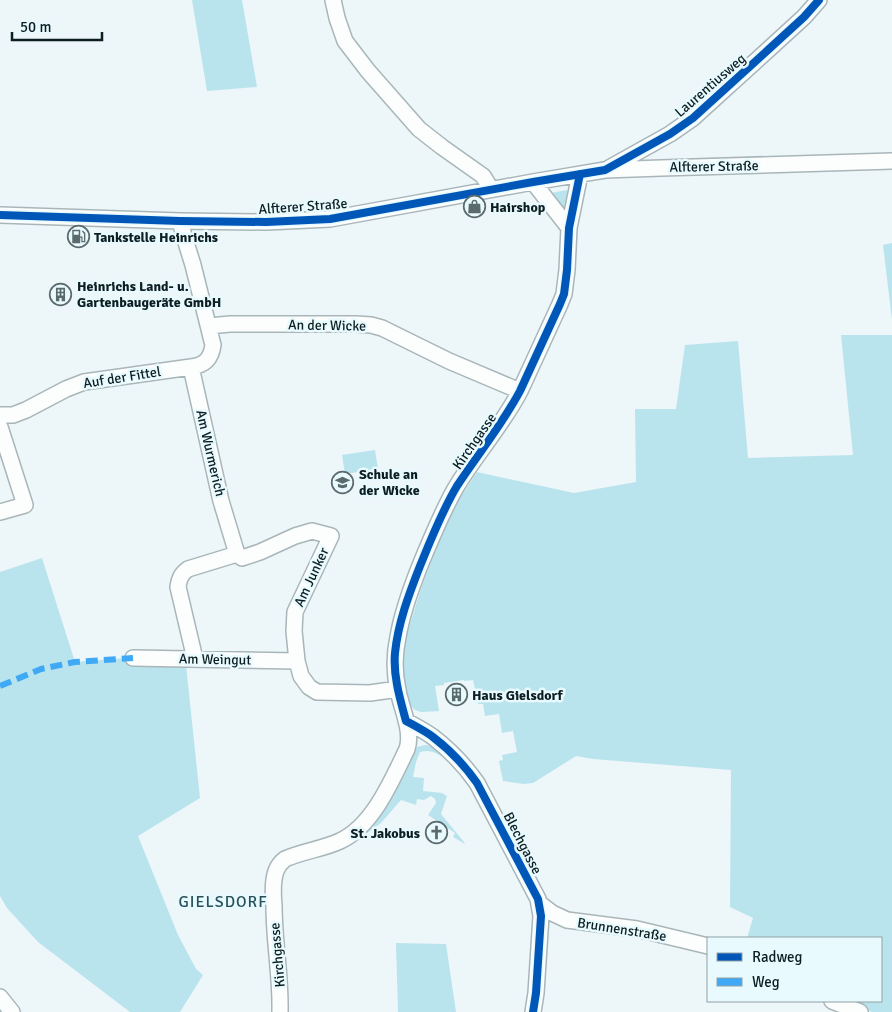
<svg xmlns="http://www.w3.org/2000/svg" width="892" height="1012" font-family="Signika,sans-serif">
  <style>
    .green { fill: #b9e4ee }
    .lines { fill: none; stroke-linecap: round; stroke-linejoin: round }
    .minor-casing { stroke: #a9b6b9; stroke-width: 18 }
    .minor { stroke: #fcfefe; stroke-width: 15 }
    .quiet { stroke: #3fa9f5; stroke-width: 6; stroke-dasharray: 12 6; stroke-linecap: butt }
    .cycleway-casing { stroke: #e8fafe; stroke-width: 11 }
    .cycleway { stroke: #0057b8; stroke-width: 8 }
    .labels { text-anchor: middle; stroke-width: 5; stroke-linejoin: round; paint-order: stroke }
    .street-label { font-size: 14px; fill: #0d1e22; stroke: #e8fafe }
    .poi-label { font-size: 14px; font-weight: bold; fill: #0d1e22; stroke: #e8fafe; text-anchor: start }
    .quarter-label { font-size: 16px; letter-spacing: 1px; fill: #275059; stroke: #e8fafe }
  </style>
  <rect width="100%" height="100%" fill="#edf6f9"/>
  <path class="green" d="M 192,0 L 242,0 L 257,87 L 207,91 Z
    M 567,190 L 569,195 L 566,216 L 551,193 Z
    M 892,243 L 892,320 L 883,245 Z
    M 841,335 L 892,335 L 892,1012 L 872,1012 L 844,1001 L 881,1001 L 881,938 L 747,938 L 753,918 L 730,907 L 731,770 L 593,759 L 576,756 L 533,783 L 523,784 L 503,781 L 499,761 L 503,760 L 502,755 L 517,752 L 513,731 L 502,733 L 499,714 L 485,716 L 483,704 L 478,704 L 473,680 L 464,681 L 464,680 L 444,683 L 444,685 L 435,686 L 439,711 L 421,712 L 415,710 L 410,705 L 404,679 L 403,665 L 404,649 L 407,633 L 422,586 L 438,543 L 458,501 L 477,472 L 574,493 L 636,482 L 635,409 L 676,409 L 685,345 L 738,341 L 748,458 L 853,455 Z
    M 375,450 L 378,469 L 345,474 L 342,455 Z
    M 42,558 L 75,662 L 126,658 L 127,664 L 186,665 L 200,798 L 138,836 L 178,935 L 196,969 L 203,975 L 180,1012 L 130,1012 L 38,942 L 7,908 L 0,896 L 0,572 Z
    M 425,745 L 433,746 L 447,760 C 438,754 431,749 420,752 L 416,762 L 413,777 L 424,778 L 423,791 L 442,793 L 447,796 L 441,814 L 464,842 L 465,844 L 453,837 L 455,833 L 428,815 L 436,803 L 435,799 L 431,796 L 424,800 L 417,799 L 416,805 L 401,800 L 381,823 L 367,833 L 366,831 L 370,826 L 406,762 L 417,747 Z
    M 396,943 L 446,944 L 456,1012 L 398,1012 Z"/>
  <g class="lines">
    <defs>
      <path id="minor" d="M 333,0 L 337,18 L 345,41 L 368,71 L 419,129 L 442,147 L 483,176 L 491,189
        M 609,168 L 670,134 L 693,118 L 769,49 L 804,17 L 819,0
        M 533,182 L 569,228
        M 0,215 L 180,221 L 266,222 L 330,219 L 533,182 L 605,170 L 661,168 L 892,161
        M 180,221 L 184,236 L 193,265 L 213,345 C 211,359 205,365 191,367 L 221,501 L 237,554 L 188,569 C 181,574 179,579 178,587 L 195,659
        M 209,326 L 230,324 L 356,324 L 371,325 L 382,328 L 449,361 L 520,391
        M 0,415 L 13,415 L 26,410 L 66,389 L 84,382 L 191,367
        M 0,427 L 25,505 L 0,512
        M 237,554 L 242,558 L 260,552 L 295,536 L 312,531 L 331,536 L 295,612 L 294,631 L 297,661 L 301,676 L 309,687 L 317,692 L 370,693 L 398,689
        M 133,658 L 297,661
        M 406,721 C 415,726 425,731 433,737 C 450,750 465,766 477,783 L 538,899 L 541,916 L 536,993 L 533,1012
        M 539,903 L 552,913 L 567,920 L 637,929 L 708,946
        M 0,997 L 12,1012
        M 832,1001 L 860,1012
        M 280,1012 C 281,977 274,942 274,906 C 273,895 272,882 276,871 C 278,866 281,862 285,859 C 303,851 323,849 340,841 C 373,826 392,780 407,749 C 413,731 401,708 398,690 C 394,672 394,655 398,637 C 402,613 410,591 419,568 C 430,541 441,514 455,489 C 475,455 502,426 520,391 L 560,304 L 564,294 L 567,270 L 569,228 L 580,174"/>
    </defs>
    <use href="#minor" class="minor-casing"/>
    <use href="#minor" class="minor"/>
    <path class="quiet" d="M 0,686 L 41,669 L 75,662 L 133,658"/>
    <defs>
      <path id="cycleway" d="M 0,215 L 180,221 L 266,222 L 330,219 L 533,182 L 605,170 L 670,134 L 693,118 L 769,49 L 804,17 L 819,0
        M 533,1012 L 536,993 L 541,916 L 538,899 L 477,783 C 465,766 450,750 433,737 C 425,731 415,726 406,721 C 400,699 393,676 395,653 C 398,623 409,594 420,566 C 431,539 442,511 457,486 C 478,454 502,425 520,391 L 560,304 L 564,294 L 567,270 L 569,228 L 580,174"/>
    </defs>
    <use href="#cycleway" class="cycleway-casing"/>
    <use href="#cycleway" class="cycleway"/>
  </g>
  <defs>
    <symbol id="shop-ring" viewBox="-11 -11 22 22"><circle r="9.5" fill="#e8fafe" stroke="#5b6a6d" stroke-width="1.5"/><path d="M-5-2.5h2.3a2.7 3.5 0 0 1 5.4 0H5L5.5 6h-11ZM-1.5-2.5h3a1.5 2.3 0 0 0-3 0Z" fill="#5b6a6d"/></symbol>
    <symbol id="fuel-ring" viewBox="-11 -11 22 22"><circle r="9.5" fill="#e8fafe" stroke="#5b6a6d" stroke-width="1.5"/><path d="M-5.5-6h7V0h2V4h1.3V-2.5L3-4.5l.8-.8L6-3V5H2.5V1h-1V6h-7ZM-4.2-4.7v3.2H.2V-4.7Z" fill="#5b6a6d"/></symbol>
    <symbol id="building-ring" viewBox="-11 -11 22 22"><circle r="9.5" fill="#e8fafe" stroke="#5b6a6d" stroke-width="1.5"/><path d="M-4-6H4V6H1V3H-1V6H-4ZM-2.5-4.3h1.7v1.8h-1.7ZM.8-4.3h1.7v1.8H.8ZM-2.5-1h1.7V.8h-1.7ZM.8-1h1.7V.8H.8Z" fill="#5b6a6d"/></symbol>
    <symbol id="school-ring" viewBox="-11 -11 22 22"><circle r="9.5" fill="#e8fafe" stroke="#5b6a6d" stroke-width="1.5"/><path d="M0-5L7-2L0 1L-7-2ZM-4 1L0 2.5L4 1V4Q0 6-4 4Z" fill="#5b6a6d"/></symbol>
    <symbol id="church-ring" viewBox="-11 -11 22 22"><circle r="9.5" fill="#e8fafe" stroke="#5b6a6d" stroke-width="1.5"/><path d="M-1.2-6h2.4v3.5h3.3v2.4h-3.3V6h-2.4V-.1h-3.3v-2.4h3.3Z" fill="#5b6a6d"/></symbol>
  </defs>
  <g fill-rule="evenodd">
    <use href="#shop-ring" x="462" y="194" width="25" height="25"/>
    <use href="#fuel-ring" x="66" y="224" width="25" height="25"/>
    <use href="#building-ring" x="48" y="282" width="25" height="25"/>
    <use href="#school-ring" x="330" y="470" width="25" height="25"/>
    <use href="#building-ring" x="444" y="682" width="25" height="25"/>
    <use href="#church-ring" x="424" y="820" width="25" height="25"/>
  </g>
  <g class="labels">
    <g class="street-label">
      <text transform="translate(710 85) rotate(-41)" y="5">Laurentiusweg</text>
      <text transform="translate(714 166) rotate(-1)" y="5">Alfterer Straße</text>
      <text transform="translate(303 206) rotate(-4)" y="5">Alfterer Straße</text>
      <text transform="translate(327 325) rotate(1)" y="5">An der Wicke</text>
      <text transform="translate(122 377) rotate(-9)" y="5">Auf der Fittel</text>
      <text transform="translate(474 441) rotate(-55)" y="5">Kirchgasse</text>
      <text transform="translate(211 453) rotate(77)" y="5">Am Wurmerich</text>
      <text transform="translate(311 577) rotate(-65)" y="5">Am Junker</text>
      <text transform="translate(215 659) rotate(1)" y="5">Am Weingut</text>
      <text transform="translate(523 843) rotate(63)" y="5">Blechgasse</text>
      <text transform="translate(622 929) rotate(9)" y="5">Brunnenstraße</text>
      <text transform="translate(277 955) rotate(-95)" y="5">Kirchgasse</text>
    </g>
    <g class="poi-label">
      <text x="490" y="212">Hairshop</text>
      <text x="94" y="242">Tankstelle Heinrichs</text>
      <text x="77" y="291">Heinrichs Land- u.<tspan x="77" dy="16">Gartenbaugeräte GmbH</tspan></text>
      <text x="359" y="479">Schule an<tspan x="359" dy="16">der Wicke</tspan></text>
      <text x="472" y="700">Haus Gielsdorf</text>
      <text x="420" y="838" text-anchor="end">St. Jakobus</text>
    </g>
    <g class="quarter-label">
      <text x="223" y="907">GIELSDORF</text>
    </g>
  </g>
  <rect x="707" y="937" width="175" height="65" fill="#e8fafe" stroke="#90a2a6"/>
  <rect x="717" y="953" width="25" height="8" fill="#0057b8" stroke="#90a2a6"/>
  <text x="752" y="962" font-size="15" fill="#0d1e22">Radweg</text>
  <rect x="717" y="978" width="25" height="8" fill="#3fa9f5" stroke="#90a2a6"/>
  <text x="752" y="987" font-size="15" fill="#0d1e22">Weg</text>
  <path d="M12 32v8h90v-8" fill="none" stroke="#0d1e22" stroke-width="2.5"/>
  <text x="20" y="32" font-size="15" fill="#0d1e22" stroke="#e8fafe" stroke-width="4" paint-order="stroke">50 m</text>
</svg>
